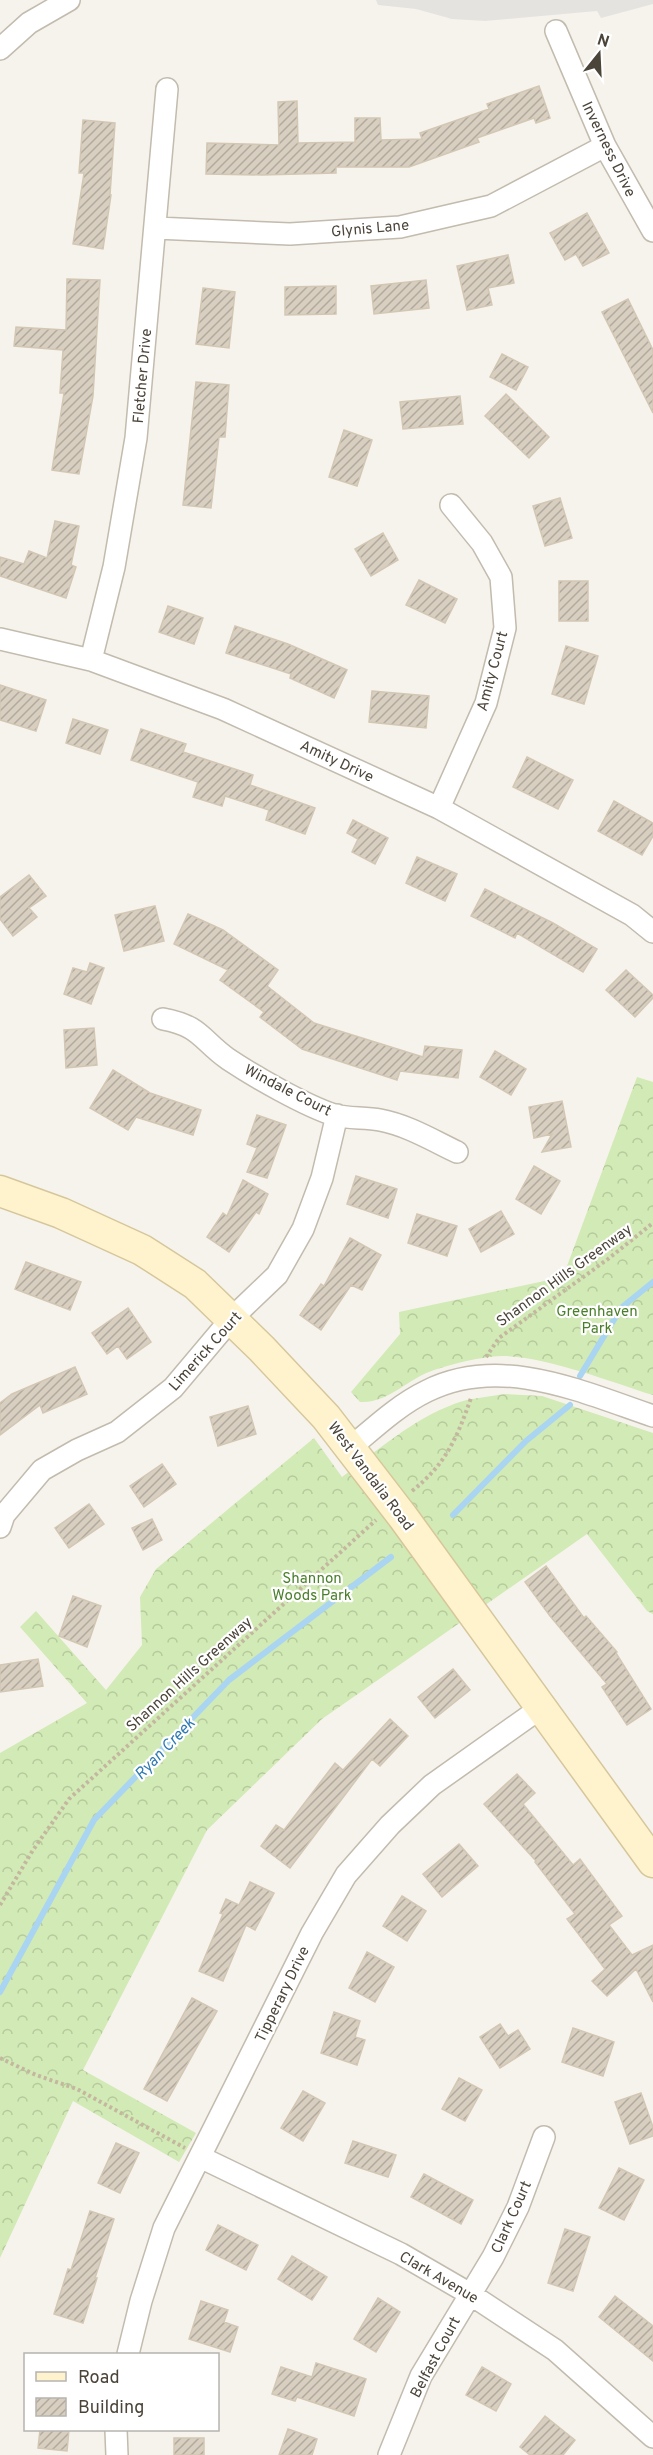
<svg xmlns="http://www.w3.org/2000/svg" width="653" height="2455" font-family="Overpass,sans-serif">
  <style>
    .forest { fill: url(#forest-crowns) }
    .parking { fill: #e5e3e0 }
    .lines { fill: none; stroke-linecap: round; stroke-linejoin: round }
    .stream { stroke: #a9d4f2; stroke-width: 6 }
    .building { fill: url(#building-hatch); stroke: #d3c7b4; stroke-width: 1.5 }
    .minor-casing { stroke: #c2bbae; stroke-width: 24 }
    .secondary-casing { stroke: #d6c79b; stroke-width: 33 }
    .path { stroke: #c4b79f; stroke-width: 4; stroke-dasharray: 3 3; stroke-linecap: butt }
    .minor { stroke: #fff; stroke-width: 21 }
    .secondary { stroke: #fff3cd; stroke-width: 30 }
    .labels { text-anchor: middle; stroke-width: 4.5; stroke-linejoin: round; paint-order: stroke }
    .street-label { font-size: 15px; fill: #4b4439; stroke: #fff }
    .park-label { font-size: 15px; fill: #4a7f2a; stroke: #fff }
    .water-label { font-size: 16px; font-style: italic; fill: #2e7ab2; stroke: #fff }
  </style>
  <defs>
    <pattern id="forest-crowns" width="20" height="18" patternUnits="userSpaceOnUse" patternTransform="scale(1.5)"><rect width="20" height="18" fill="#d2eab5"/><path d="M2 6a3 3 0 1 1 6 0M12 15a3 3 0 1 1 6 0" fill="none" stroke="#b6ca9c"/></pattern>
    <pattern id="building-hatch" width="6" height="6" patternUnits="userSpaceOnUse" patternTransform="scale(1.5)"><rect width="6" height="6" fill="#d8cfc1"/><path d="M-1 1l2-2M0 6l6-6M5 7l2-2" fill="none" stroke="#b1aa9e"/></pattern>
  </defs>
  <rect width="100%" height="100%" fill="#f6f3ec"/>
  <path class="forest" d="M 637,1077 L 653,1082 L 653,1395 C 611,1382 545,1356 502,1356 C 479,1357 456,1363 434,1370 C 409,1378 387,1404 360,1402 L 351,1392 L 400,1334 L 399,1312 L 563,1277 Z
    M 504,1394 L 542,1396 L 653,1433 L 653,1614 L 647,1611 L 587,1534 L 322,1719 L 207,1830 L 83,2070 L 196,2133 L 179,2162 L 73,2101 L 0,2258 L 0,1753 L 87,1703 L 20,1627 L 36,1611 L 106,1690 L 142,1645 L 140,1597 L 156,1569 L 314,1438 L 342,1477 C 378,1450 412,1420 454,1404 C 469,1398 488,1397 504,1394 Z"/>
  <path class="parking" d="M 376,0 L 653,0 L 653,4 L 601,18 L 597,11 L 485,21 L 452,19 L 416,9 L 378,5 Z"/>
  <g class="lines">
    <path class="stream" d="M 580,1376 L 621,1308 L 653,1282
      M 453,1515 L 526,1441 L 570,1405
      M 0,1992 L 94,1820 L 229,1680 L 391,1557"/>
  </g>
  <path class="building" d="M 539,86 L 550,118 L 536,123 L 534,118 L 477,138 L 479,142 L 409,167 L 336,167 L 336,173 L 262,175 L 206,174 L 207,143 L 279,145 L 278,102 L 297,101 L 298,143 L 355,142 L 355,118 L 380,118 L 381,140 L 422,139 L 420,133 L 489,109 L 487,104 Z
    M 83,120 L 115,123 L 110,195 L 111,195 L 103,249 L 73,244 L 84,173 L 79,173 Z
    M 587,213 L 609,253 L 583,266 L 576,254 L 565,260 L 550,233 Z
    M 508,255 L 514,283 L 488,288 L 492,305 L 467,310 L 457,266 Z
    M 67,279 L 100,280 L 93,396 L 79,474 L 52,470 L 64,393 L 60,393 L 63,350 L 14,346 L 16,327 L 66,330 Z
    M 426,280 L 429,308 L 374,314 L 371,286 Z
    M 336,286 L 336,314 L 285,315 L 285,287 Z
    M 203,288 L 235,292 L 229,348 L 196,344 Z
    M 628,299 L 653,350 L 653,413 L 602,312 Z
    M 502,354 L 528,367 L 516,390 L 490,377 Z
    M 196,382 L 229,385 L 225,437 L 219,437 L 211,508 L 183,505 Z
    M 506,394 L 549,437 L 529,458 L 485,416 Z
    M 460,396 L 463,424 L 403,429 L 400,402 Z
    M 344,430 L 372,440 L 357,486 L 329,477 Z
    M 560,498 L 572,538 L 545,546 L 533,506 Z
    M 55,521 L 79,526 L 71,565 L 76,567 L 66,598 L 0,576 L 0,557 L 24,564 L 29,551 L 47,558 Z
    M 383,533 L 398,560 L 371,576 L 355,549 Z
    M 419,580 L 457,599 L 445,623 L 406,605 Z
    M 559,581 L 588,581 L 588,621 L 559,621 Z
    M 168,606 L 203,618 L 194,644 L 159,632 Z
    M 235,626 L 288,644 L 347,670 L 334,698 L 290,678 L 291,674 L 226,653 Z
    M 566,646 L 598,656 L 584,704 L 552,694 Z
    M 0,685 L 46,700 L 36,731 L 0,720 Z
    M 372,691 L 429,696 L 426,728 L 369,722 Z
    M 73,719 L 108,730 L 100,754 L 66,743 Z
    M 141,729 L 186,744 L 183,752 L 253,775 L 250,785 L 315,808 L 305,834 L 266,820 L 269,810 L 225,796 L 222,806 L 193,797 L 198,782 L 131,760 Z
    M 527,757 L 573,780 L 558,809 L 513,787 Z
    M 614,801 L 653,823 L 653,836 L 642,855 L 598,831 Z
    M 353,820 L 388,838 L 375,864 L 352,852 L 358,839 L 347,833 Z
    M 417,857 L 457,874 L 445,901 L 406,883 Z
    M 29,875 L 46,896 L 29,908 L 37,917 L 13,936 L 0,919 L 0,897 Z
    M 485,889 L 553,923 L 597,949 L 583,972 L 517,933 L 515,938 L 471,916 Z
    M 155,906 L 164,941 L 124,951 L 115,915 Z
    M 188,914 L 223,930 L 278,970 L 267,986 L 314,1023 L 423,1057 L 425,1046 L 462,1050 L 458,1078 L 400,1071 L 397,1080 L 302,1049 L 260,1017 L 264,1012 L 220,980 L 228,970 L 174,944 Z
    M 90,963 L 104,968 L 91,1004 L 64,994 L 73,968 L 87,972 Z
    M 626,970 L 653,995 L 653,998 L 635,1017 L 606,990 Z
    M 94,1028 L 97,1065 L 66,1068 L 64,1030 Z
    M 495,1051 L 526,1069 L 511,1095 L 480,1077 Z
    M 113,1070 L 150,1093 L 201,1110 L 193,1135 L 136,1117 L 128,1130 L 90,1108 Z
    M 562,1101 L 571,1147 L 542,1152 L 552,1134 L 534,1138 L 529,1107 Z
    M 257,1115 L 286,1125 L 267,1178 L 247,1172 L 257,1148 L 247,1144 Z
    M 534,1166 L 560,1181 L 541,1214 L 516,1199 Z
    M 356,1176 L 397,1189 L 388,1218 L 347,1204 Z
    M 243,1180 L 268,1194 L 259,1214 L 256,1212 L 229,1252 L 207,1237 L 223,1213 L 227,1216 Z
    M 501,1211 L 514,1234 L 481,1252 L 469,1229 Z
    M 417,1214 L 457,1226 L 447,1256 L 408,1243 Z
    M 350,1238 L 381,1255 L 362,1290 L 351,1285 L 321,1330 L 300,1315 L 321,1284 L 324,1286 Z
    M 26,1262 L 81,1282 L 70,1310 L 15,1289 Z
    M 128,1308 L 151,1342 L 127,1359 L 118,1346 L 107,1354 L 92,1333 Z
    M 75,1367 L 87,1394 L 43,1413 L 40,1405 L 0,1435 L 0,1403 L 12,1394 Z
    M 248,1406 L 256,1434 L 218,1446 L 210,1417 Z
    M 162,1464 L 176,1484 L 144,1507 L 130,1486 Z
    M 89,1504 L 104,1524 L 69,1548 L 55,1528 Z
    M 152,1519 L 162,1540 L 143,1550 L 132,1528 Z
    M 546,1566 L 584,1618 L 586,1616 L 617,1652 L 616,1653 L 651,1709 L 627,1725 L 602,1687 L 607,1684 L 550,1616 L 525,1582 Z
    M 73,1596 L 101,1606 L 87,1647 L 59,1636 Z
    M 38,1659 L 43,1686 L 0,1692 L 0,1665 Z
    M 453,1669 L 470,1690 L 435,1718 L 418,1697 Z
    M 390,1719 L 408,1736 L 380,1766 L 372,1759 L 290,1868 L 261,1846 L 276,1825 L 284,1830 L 335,1763 L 343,1770 Z
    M 517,1774 L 535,1793 L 523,1804 L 573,1865 L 580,1859 L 622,1916 L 609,1925 L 632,1955 L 653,1945 L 653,2002 L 636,1969 L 607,1996 L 592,1981 L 605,1969 L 567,1919 L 575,1914 L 535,1862 L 536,1861 L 484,1804 Z
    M 459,1844 L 478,1866 L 442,1897 L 423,1874 Z
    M 250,1882 L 274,1893 L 255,1930 L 246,1925 L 223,1981 L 199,1971 L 223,1914 L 220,1913 L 226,1899 L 239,1905 Z
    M 402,1896 L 426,1911 L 407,1941 L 383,1926 Z
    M 367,1952 L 394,1967 L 375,2002 L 349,1988 Z
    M 192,1998 L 217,2011 L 167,2101 L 144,2089 Z
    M 334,2012 L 360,2021 L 355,2037 L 365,2040 L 357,2065 L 321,2053 Z
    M 500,2024 L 508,2036 L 518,2030 L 530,2049 L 500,2068 L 480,2037 Z
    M 573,2028 L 614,2042 L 603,2076 L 562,2062 Z
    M 459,2078 L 482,2090 L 465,2121 L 442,2109 Z
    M 303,2091 L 325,2103 L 303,2141 L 281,2128 Z
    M 641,2093 L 653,2127 L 653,2136 L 630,2144 L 615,2102 Z
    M 353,2141 L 396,2155 L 388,2177 L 345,2163 Z
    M 116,2143 L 139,2153 L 120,2193 L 98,2183 Z
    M 619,2168 L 644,2180 L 624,2220 L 599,2208 Z
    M 424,2174 L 473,2200 L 461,2224 L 411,2197 Z
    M 90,2211 L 114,2219 L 95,2278 L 97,2278 L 83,2323 L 54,2314 L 68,2269 L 71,2270 Z
    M 218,2225 L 258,2245 L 246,2270 L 206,2250 Z
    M 565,2229 L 590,2237 L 573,2291 L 548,2283 Z
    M 292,2256 L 327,2277 L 312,2300 L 278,2279 Z
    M 615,2296 L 653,2326 L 653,2361 L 599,2317 Z
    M 378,2298 L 400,2312 L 376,2352 L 354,2339 Z
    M 201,2301 L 228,2310 L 224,2322 L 238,2327 L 230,2352 L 189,2339 Z
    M 316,2363 L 366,2379 L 354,2416 L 297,2397 L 295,2401 L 272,2394 L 281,2367 L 312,2377 Z
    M 482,2367 L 511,2384 L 496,2411 L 466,2395 Z
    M 545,2416 L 575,2440 L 563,2455 L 530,2455 L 520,2447 Z
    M 288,2429 L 317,2439 L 312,2455 L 279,2455 Z
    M 40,2430 L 69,2430 L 67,2451 L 38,2448 Z
    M 174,2438 L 204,2438 L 204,2455 L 174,2455 Z"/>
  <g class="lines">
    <defs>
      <path id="minor" d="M 556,31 L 605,146 L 653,231
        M 0,49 L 29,23 L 69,0
        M 156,228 L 290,234 L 400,227 L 491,206 L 605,146
        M 0,639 L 91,660 L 223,709 L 439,808 L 632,915 L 653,932
        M 91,660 L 114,567 L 136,438 L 167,89
        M 439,808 L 486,703 L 505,628 L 501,577 L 482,543 L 451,505
        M 163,1019 C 201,1026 201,1040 228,1059 C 255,1077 304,1105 334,1115 C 349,1119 365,1117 380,1120 C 407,1125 432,1140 457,1152
        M 350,1448 C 374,1428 398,1405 427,1391 C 501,1354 582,1392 653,1416
        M 0,1527 L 4,1515 L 42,1470 L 77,1450 L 117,1432 L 173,1388 L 232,1318 L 277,1275 L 303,1229 L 322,1178 L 337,1115
        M 200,2157 L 401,2254 L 470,2294 L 555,2350 L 653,2437
        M 128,2354 L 141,2301 L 164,2228 L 312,1933 L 346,1875 L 390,1825 L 432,1785 L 542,1707
        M 116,2430 L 117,2455
        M 389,2455 L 421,2376 L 493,2257 L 518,2207 L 544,2137"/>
      <path id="secondary" d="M 0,1191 L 61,1213 L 142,1250 L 195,1284 L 262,1349 L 326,1417 L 403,1517 L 653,1862"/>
    </defs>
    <use href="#minor" class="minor-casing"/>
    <use href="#secondary" class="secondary-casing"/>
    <path class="path" d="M 486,1357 L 499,1338 L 608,1259 L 653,1223
      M 412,1491 C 446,1464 457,1438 471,1398
      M 0,1905 L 33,1850 L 69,1799 L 376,1520
      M 0,2058 L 36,2075 L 77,2089 L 185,2148"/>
    <use href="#minor" class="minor"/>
    <use href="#secondary" class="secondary"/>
  </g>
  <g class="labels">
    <g class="street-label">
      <text transform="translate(609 149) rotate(64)" y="5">Inverness Drive</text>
      <text transform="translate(370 228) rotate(-5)" y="5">Glynis Lane</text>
      <text transform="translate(142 376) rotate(-85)" y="5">Fletcher Drive</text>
      <text transform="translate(492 671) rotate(-75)" y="5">Amity Court</text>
      <text transform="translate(337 761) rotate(25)" y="5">Amity Drive</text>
      <text transform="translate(288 1090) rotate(27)" y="5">Windale Court</text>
      <text transform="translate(564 1275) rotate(-36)" y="5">Shannon Hills Greenway</text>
      <text transform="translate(205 1351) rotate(-48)" y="5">Limerick Court</text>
      <text transform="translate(371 1476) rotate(53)" y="5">West Vandalia Road</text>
      <text transform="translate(189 1674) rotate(-42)" y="5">Shannon Hills Greenway</text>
      <text transform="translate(282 1994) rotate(-64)" y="5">Tipperary Drive</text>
      <text transform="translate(511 2217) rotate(-66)" y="5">Clark Court</text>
      <text transform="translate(439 2277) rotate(30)" y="5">Clark Avenue</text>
      <text transform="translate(435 2357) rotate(-62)" y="5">Belfast Court</text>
    </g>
    <g class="park-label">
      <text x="597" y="1316">Greenhaven<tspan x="597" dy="17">Park</tspan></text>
      <text x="312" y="1583">Shannon<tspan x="312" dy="17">Woods Park</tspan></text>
    </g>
    <g class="water-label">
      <text transform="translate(164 1748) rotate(-46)" y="6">Ryan Creek</text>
    </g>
  </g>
  <rect x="24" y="2353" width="195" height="78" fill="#ffffff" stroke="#b7b4b0" stroke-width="1.5"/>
  <rect x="36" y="2372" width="30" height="9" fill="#fff3cd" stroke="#b7b4b0" stroke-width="1.5"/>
  <text x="78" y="2383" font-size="18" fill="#4b4439">Road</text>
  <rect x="36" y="2398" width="30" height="18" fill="url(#building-hatch)" stroke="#b7b4b0" stroke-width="1.5"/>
  <text x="78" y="2413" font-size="18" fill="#4b4439">Building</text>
  <g transform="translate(599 54) rotate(18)" stroke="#ffffff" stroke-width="4.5" paint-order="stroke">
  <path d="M0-4.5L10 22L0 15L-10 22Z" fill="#4b4439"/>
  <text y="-9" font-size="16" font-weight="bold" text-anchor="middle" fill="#4b4439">N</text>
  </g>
</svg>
